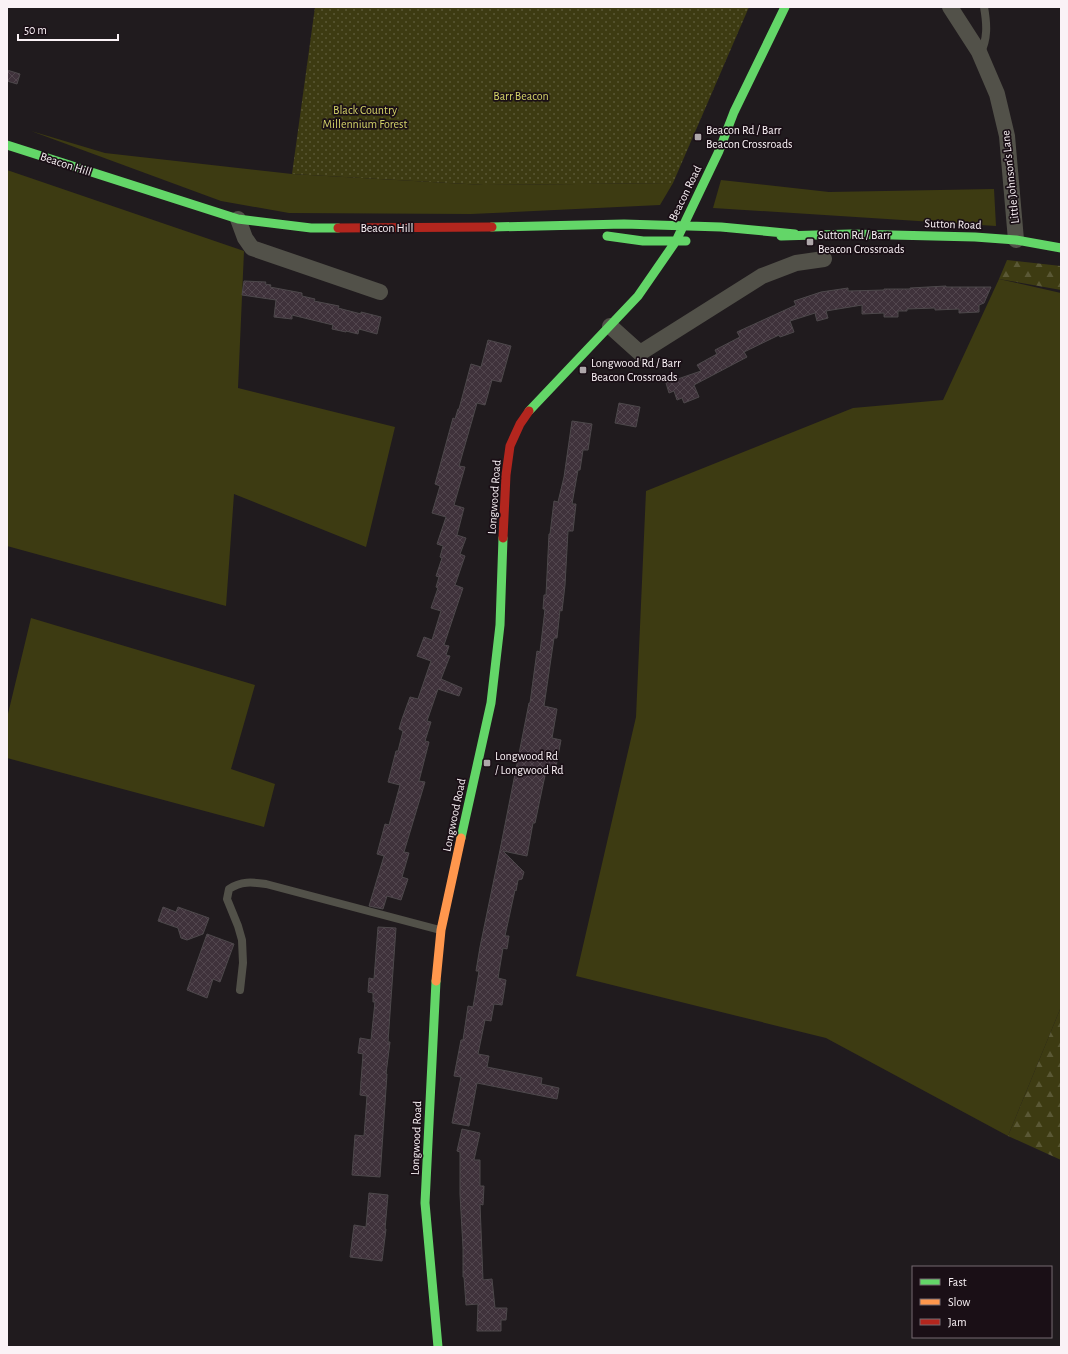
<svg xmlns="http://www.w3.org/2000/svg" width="1068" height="1354" font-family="'Alegreya Sans',sans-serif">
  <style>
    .grass { fill: #3d3b12 }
    .forest { fill: url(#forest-firs) }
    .park { fill: url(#park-dots) }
    .building { fill: url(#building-cross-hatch); stroke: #4d484b }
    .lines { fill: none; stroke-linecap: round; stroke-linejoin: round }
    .lane { stroke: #525149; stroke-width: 8 }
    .street { stroke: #525149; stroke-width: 16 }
    .fast { stroke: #63d668; stroke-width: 9 }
    .slow { stroke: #ff974d; stroke-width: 9 }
    .jam { stroke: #b3261e; stroke-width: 9 }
    .poi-dot { fill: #aea7aa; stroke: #1a0f16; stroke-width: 1.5 }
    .labels { text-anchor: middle; stroke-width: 3.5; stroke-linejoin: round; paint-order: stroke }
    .park-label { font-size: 12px; fill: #d3d268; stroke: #1a0f16 }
    .poi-label { font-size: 12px; fill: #faf2f6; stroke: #1a0f16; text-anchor: start }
    .street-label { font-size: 12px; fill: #faf2f6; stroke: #1a0f16 }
  </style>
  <defs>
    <pattern id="forest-firs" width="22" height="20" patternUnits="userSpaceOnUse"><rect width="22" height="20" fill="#3d3b12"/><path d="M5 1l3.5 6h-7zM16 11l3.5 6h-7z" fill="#5a5835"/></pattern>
    <pattern id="park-dots" width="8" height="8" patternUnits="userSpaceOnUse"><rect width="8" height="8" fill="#3d3b12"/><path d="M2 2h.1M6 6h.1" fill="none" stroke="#5a5835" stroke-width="1.8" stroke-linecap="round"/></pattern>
    <pattern id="building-cross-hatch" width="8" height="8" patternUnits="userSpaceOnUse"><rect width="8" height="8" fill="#3f323b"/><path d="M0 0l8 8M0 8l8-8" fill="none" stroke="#52464e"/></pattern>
  </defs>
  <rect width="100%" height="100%" fill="#201b1e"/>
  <path class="grass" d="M 31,131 L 105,153 L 292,174 L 484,185 L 673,183 L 660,205 L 471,214 L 289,213 L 221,201 Z
    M 7,170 L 244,251 L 238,388 L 395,427 L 366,547 L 234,494 L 226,606 L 7,546 Z
    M 721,180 L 829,192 L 994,189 L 996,226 L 713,208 Z
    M 999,279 L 1061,293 L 1061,1007 L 1008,1136 L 826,1038 L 576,976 L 636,717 L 646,491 L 853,408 L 943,400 Z
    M 31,618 L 255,685 L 231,769 L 275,784 L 264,827 L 7,758 L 7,718 Z"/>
  <path class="forest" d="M 1007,260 L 1061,266 L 1061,290 L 999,279 Z
    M 1061,1007 L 1061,1160 L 1008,1136 Z"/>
  <path class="park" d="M 315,7 L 749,7 L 673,183 L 484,185 L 292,174 Z"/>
  <path class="building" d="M 7,70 L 20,74 L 17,84 L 7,81 Z
    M 244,281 L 266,282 L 265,284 L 271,285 L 270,287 L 302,293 L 302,296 L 315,299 L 314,301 L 339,306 L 338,308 L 361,314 L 361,312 L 381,317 L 377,334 L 359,329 L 358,334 L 346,331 L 346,332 L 332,329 L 333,325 L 292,315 L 292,319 L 274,317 L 276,300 L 242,295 Z
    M 946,286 L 946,287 L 991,287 L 984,303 L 979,305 L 979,312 L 959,313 L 959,309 L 935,310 L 935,308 L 907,309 L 907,311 L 898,311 L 898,317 L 884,317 L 884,313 L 862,314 L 862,305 L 826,311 L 828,318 L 817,321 L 815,313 L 790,321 L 794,332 L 780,337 L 779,335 L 744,352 L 747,357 L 694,385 L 699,397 L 684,403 L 682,398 L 677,400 L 674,391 L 669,393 L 666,383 L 701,371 L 697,365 L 717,354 L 715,350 L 740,337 L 737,332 L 796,305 L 794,301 L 821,292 L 848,288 L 848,291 L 884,290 L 884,289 L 910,289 L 910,288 Z
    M 488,340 L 511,346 L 501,382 L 492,380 L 485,405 L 477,403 L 459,466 L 465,467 L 454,505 L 464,508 L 457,535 L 466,538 L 460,554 L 465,556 L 455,585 L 463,588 L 444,645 L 449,646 L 446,655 L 450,656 L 441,679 L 462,688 L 459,696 L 438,689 L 427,721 L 431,722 L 425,741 L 429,742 L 419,781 L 425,782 L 404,852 L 409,853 L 402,877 L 408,879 L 401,900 L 387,896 L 383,909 L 369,906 L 384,856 L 377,854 L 385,824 L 389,825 L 400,785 L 388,782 L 396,751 L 398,751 L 403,731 L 399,729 L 402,719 L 410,697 L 418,699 L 431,661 L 417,656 L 424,637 L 432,640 L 441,611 L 431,608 L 438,588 L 436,587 L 439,577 L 436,576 L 442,558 L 440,557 L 443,546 L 437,544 L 446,517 L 432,513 L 440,486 L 435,484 L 453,418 L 455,419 L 458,409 L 459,409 L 471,364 L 481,367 Z
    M 619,403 L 640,407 L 636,427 L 615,423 Z
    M 572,421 L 592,424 L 588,450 L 583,450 L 580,470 L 578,470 L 572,504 L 576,504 L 573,531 L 568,531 L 565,585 L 562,611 L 560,610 L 557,638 L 554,638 L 544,706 L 557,709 L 552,738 L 561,740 L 556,767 L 547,766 L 535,823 L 533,823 L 527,856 L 503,851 L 524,872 L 522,879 L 518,880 L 516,891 L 515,890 L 505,936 L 509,936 L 507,949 L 503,948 L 498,978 L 506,980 L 502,1005 L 494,1004 L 491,1021 L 485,1020 L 478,1054 L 489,1056 L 487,1067 L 542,1078 L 541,1084 L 559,1088 L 557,1099 L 477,1083 L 469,1126 L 452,1123 L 461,1077 L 454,1076 L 461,1040 L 463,1040 L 468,1006 L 473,1007 L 479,971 L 476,971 L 480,947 L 500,850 L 529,703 L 530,703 L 537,651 L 540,652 L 545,609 L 543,609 L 544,595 L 546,595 L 549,534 L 550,534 L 554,501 L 558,502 L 564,477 Z
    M 163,907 L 176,912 L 178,907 L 209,918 L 203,934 L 187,940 L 181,938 L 178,928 L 158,921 Z
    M 378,927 L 396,928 L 388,1042 L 390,1042 L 386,1074 L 387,1074 L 380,1177 L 352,1175 L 355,1135 L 364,1136 L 367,1096 L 360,1095 L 363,1054 L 358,1053 L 360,1038 L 371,1040 L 375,1002 L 373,1002 L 373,993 L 368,992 L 369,978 L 374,979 Z
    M 207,934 L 234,944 L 220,982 L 213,979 L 207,998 L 187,990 Z
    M 462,1129 L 480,1133 L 474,1160 L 480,1160 L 480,1186 L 484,1186 L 483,1205 L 480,1204 L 483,1280 L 492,1279 L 495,1308 L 507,1308 L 506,1320 L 501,1320 L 501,1331 L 477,1331 L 478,1304 L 466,1305 L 464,1277 L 463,1277 L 463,1248 L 460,1194 L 460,1152 L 457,1151 Z
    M 369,1193 L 388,1195 L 385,1229 L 386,1229 L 382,1261 L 350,1257 L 354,1225 L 366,1227 Z"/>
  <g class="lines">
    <path class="lane" d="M 980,54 C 988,39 987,24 984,7
      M 240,990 L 243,963 L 242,940 L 238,926 L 227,899 L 229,889 C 241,881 252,882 266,884 L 440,930"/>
    <path class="street" d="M 950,7 L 979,52 L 997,94 L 1007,136 L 1016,240
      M 238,219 L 245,238 L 252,248 L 380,292
      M 610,326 L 640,353 L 762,276 L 796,263 L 824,259"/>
    <path class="fast" d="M 7,145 L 238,219 L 311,228 L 338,228
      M 492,227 L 624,224 L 721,227 L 795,234
      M 607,236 L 643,241 L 686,241
      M 781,236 L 851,234 L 975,237 L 1016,240 L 1061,248
      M 529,411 L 638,296 L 676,241 L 719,151 L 734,112 L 785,7
      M 461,838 L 491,703 L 500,625 L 503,538
      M 436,981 L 425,1203 L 438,1347"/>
    <path class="slow" d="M 436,981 L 441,930 L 461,838"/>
    <path class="jam" d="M 338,228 L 492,227
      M 503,538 L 506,475 L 510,446 L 520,424 L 529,411"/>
  </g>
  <g class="poi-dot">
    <rect x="694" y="133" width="8" height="8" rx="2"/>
    <rect x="806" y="238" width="8" height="8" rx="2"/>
    <rect x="579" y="366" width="8" height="8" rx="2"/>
    <rect x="483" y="759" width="8" height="8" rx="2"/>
  </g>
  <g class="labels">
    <g class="park-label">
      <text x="521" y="100">Barr Beacon</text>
      <text x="365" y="114">Black Country<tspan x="365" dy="14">Millennium Forest</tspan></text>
    </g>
    <g class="poi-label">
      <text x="706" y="134">Beacon Rd / Barr<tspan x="706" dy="14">Beacon Crossroads</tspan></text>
      <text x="818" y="239">Sutton Rd / Barr<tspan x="818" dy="14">Beacon Crossroads</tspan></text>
      <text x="591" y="367">Longwood Rd / Barr<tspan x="591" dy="14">Beacon Crossroads</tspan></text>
      <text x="495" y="760">Longwood Rd<tspan x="495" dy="14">/ Longwood Rd</tspan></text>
    </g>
    <g class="street-label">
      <text transform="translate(66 164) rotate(18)" y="4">Beacon Hill</text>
      <text transform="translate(1010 177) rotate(-96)" y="4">Little Johnson's Lane</text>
      <text transform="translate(685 193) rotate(-64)" y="4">Beacon Road</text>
      <text transform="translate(953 224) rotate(2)" y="4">Sutton Road</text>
      <text x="387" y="232">Beacon Hill</text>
      <text transform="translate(494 497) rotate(-86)" y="4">Longwood Road</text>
      <text transform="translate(454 815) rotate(-78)" y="4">Longwood Road</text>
      <text transform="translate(416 1138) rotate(-88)" y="4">Longwood Road</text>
    </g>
  </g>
  <rect width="1068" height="1354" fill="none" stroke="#faf2f6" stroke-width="16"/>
  <rect x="912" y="1266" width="140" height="72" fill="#1a0f16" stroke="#746a70"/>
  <rect x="920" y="1279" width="20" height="6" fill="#63d668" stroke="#746a70"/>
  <text x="948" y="1286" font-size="12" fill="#faf2f6">Fast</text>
  <rect x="920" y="1299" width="20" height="6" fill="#ff974d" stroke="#746a70"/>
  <text x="948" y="1306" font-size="12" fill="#faf2f6">Slow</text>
  <rect x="920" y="1319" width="20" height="6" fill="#b3261e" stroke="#746a70"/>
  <text x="948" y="1326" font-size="12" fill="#faf2f6">Jam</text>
  <path d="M18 34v6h100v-6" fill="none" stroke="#faf2f6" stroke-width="2"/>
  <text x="24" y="34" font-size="12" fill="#faf2f6" stroke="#1a0f16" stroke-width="3" paint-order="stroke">50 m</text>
</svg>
